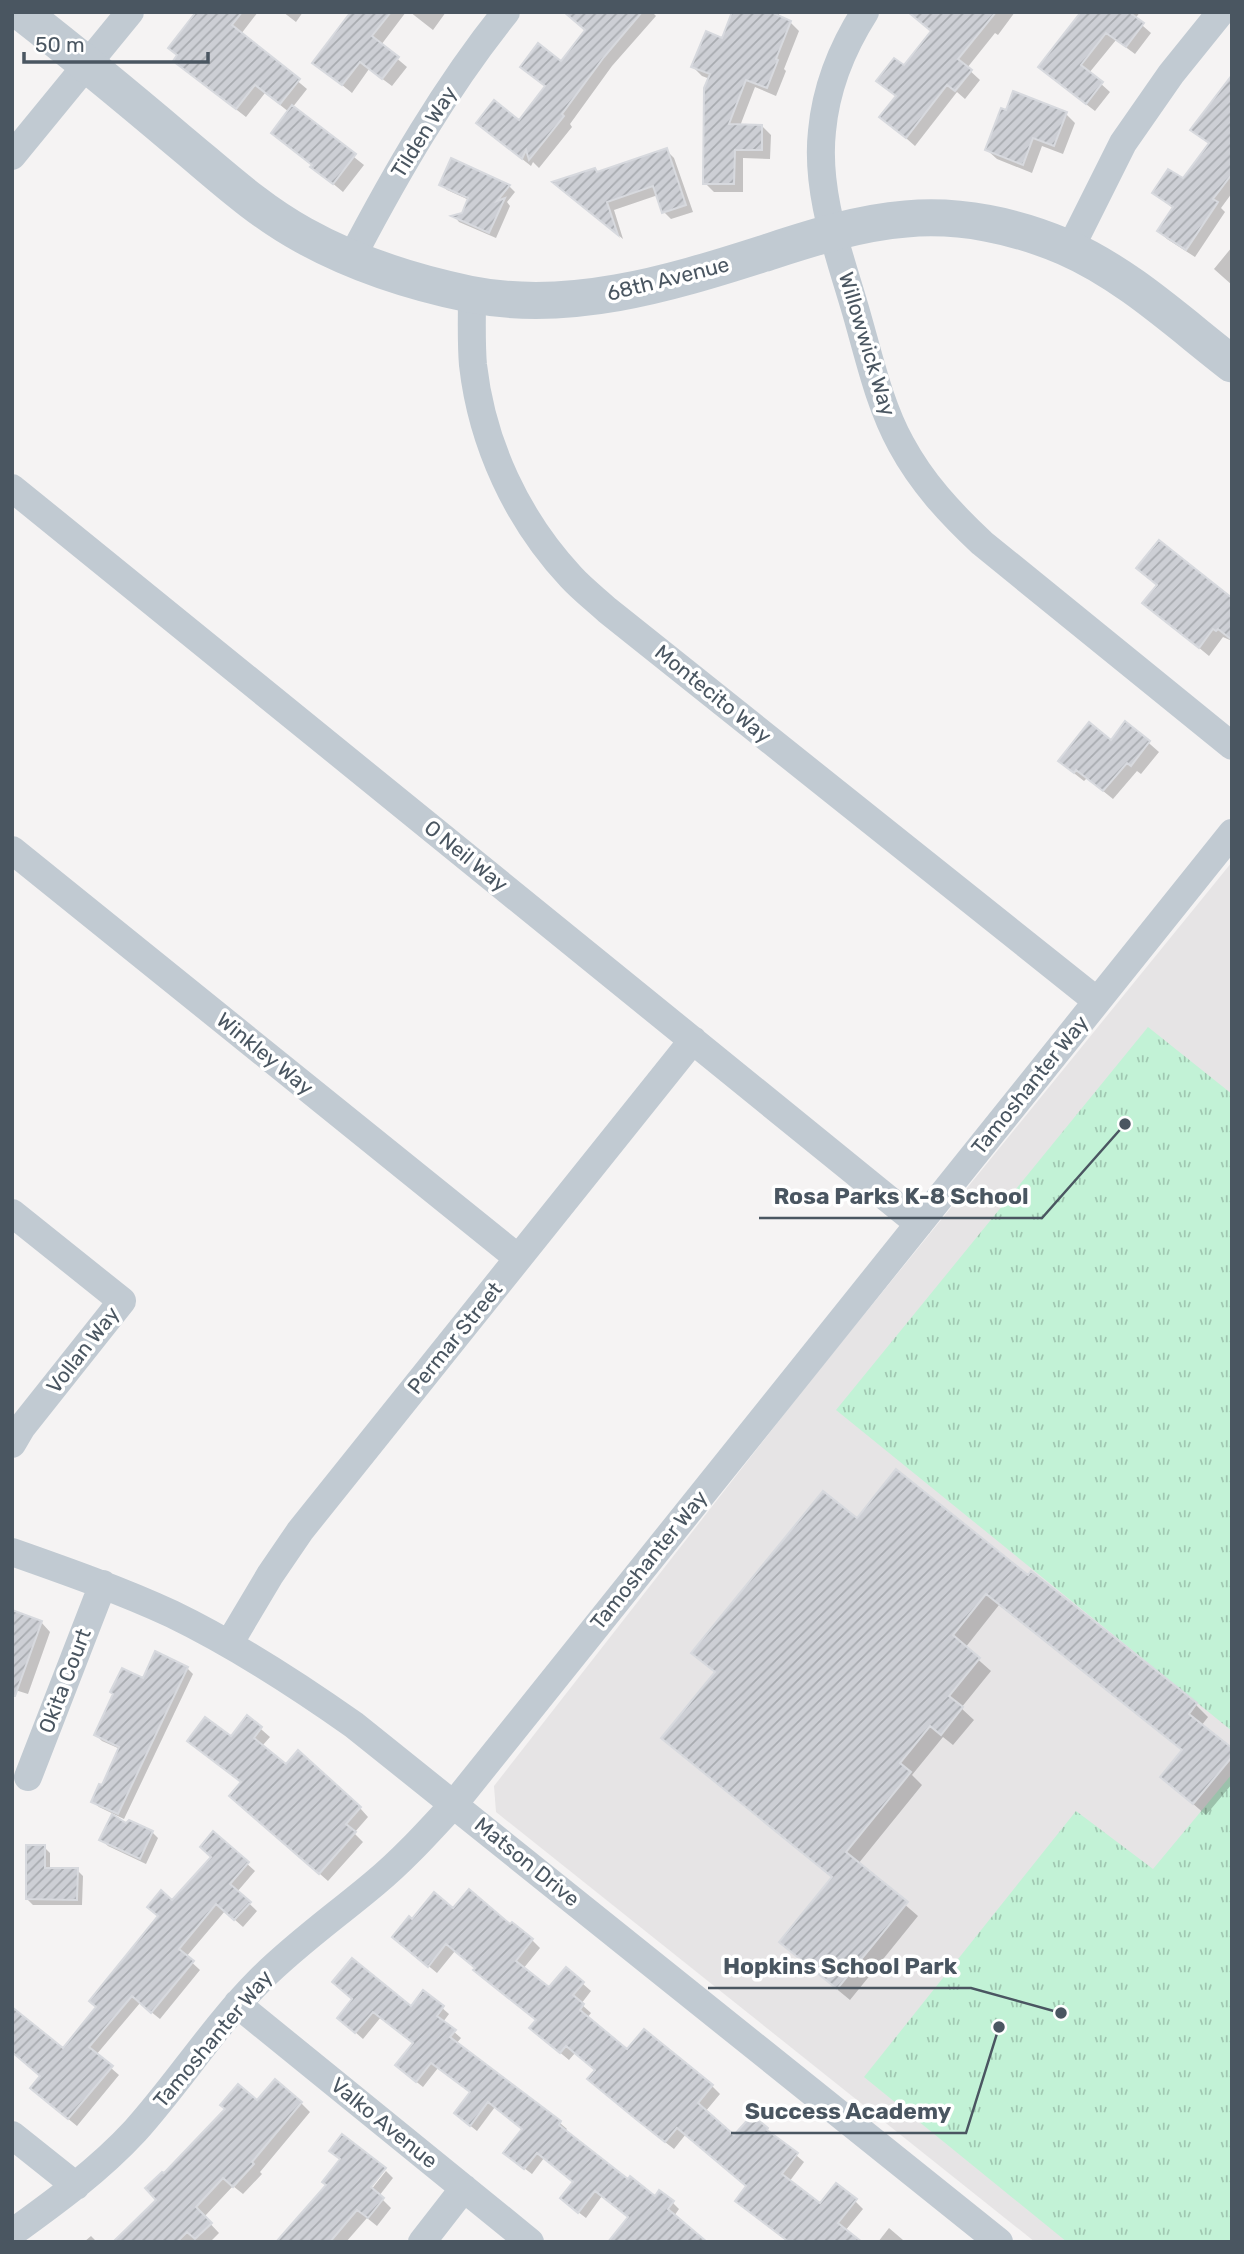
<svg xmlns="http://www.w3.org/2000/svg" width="1244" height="2254" font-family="Rubik,sans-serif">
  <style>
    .education { fill: #e6e4e5 }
    .park { fill: url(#park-tufts) }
    .shadow { fill: #0003 }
    .building { fill: url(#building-hatch); stroke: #d7d9de; stroke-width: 2 }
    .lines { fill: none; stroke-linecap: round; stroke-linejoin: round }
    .minor { stroke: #c1cad2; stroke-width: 28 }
    .tertiary { stroke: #c1cad2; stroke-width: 37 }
    .labels { text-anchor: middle; stroke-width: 7; stroke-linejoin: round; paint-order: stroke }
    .street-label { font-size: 21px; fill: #4a5661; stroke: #fff }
    .leader { fill: none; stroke: #4a5661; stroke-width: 2.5 }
    .callout-dot { fill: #4a5661; stroke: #fff; stroke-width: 2.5 }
    .callout-label { font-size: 23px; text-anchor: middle; font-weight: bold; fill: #4a5661; stroke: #fff; stroke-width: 7; stroke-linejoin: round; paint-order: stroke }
  </style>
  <defs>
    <pattern id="park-tufts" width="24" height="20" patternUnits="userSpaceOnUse" patternTransform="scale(1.75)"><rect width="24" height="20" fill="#c2f2d6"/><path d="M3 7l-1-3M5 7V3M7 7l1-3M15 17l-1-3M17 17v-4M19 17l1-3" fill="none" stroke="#a0c7b1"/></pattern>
    <pattern id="building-hatch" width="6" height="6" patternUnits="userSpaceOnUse" patternTransform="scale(1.75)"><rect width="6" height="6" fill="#cdcfd5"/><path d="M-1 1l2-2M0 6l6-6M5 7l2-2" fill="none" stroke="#a8abb0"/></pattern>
  </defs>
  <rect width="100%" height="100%" fill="#f5f3f3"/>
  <path class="education" d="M 1232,862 L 1232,2242 L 1035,2242 L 496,1812 L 494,1786 L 806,1386 Z"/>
  <path class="park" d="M 1148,1027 L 1232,1094 L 1232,1731 L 836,1410 Z
    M 1232,1774 L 1232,2242 L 1067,2242 L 864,2077 L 1076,1811 L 1153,1869 Z"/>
  <path class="shadow" d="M 199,12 L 258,12 L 241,34 L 307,89 L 292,108 L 364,165 L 343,192 L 273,133 L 289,112 L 265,93 L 246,117 L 184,69 Z
    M 283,12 L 303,12 L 296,22 Z
    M 351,12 L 406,12 L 381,45 L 407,67 L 392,86 L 369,69 L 352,93 L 315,63 Z
    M 410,12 L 446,12 L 433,30 Z
    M 566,12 L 652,12 L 656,16 L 612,66 L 570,124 L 572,127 L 539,168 L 533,162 L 531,166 L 487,131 L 519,122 L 547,88 L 522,66 L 561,63 L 586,30 Z
    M 734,12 L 780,12 L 778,17 L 790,22 L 799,31 L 784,69 L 786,71 L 776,96 L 755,87 L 740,126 L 762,126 L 771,135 L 770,159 L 743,158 L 743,192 L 714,192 L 705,183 L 710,79 L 702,76 L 693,67 L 723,40 Z
    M 923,12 L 1015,12 L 998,35 L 995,33 L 967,68 L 980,80 L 965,99 L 957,92 L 915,146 L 882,117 L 897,97 L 878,81 L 918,76 L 933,32 Z
    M 1083,12 L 1140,12 L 1135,19 L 1151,33 L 1135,54 L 1116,40 L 1089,73 L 1110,92 L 1095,111 L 1048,75 Z
    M 1232,77 L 1232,193 L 1221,208 L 1225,212 L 1195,257 L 1167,239 L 1159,231 L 1174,209 L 1154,193 L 1183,181 L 1210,145 L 1192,129 Z
    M 1066,114 L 1075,123 L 1063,154 L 1042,146 L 1032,173 L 997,159 L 987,150 Z
    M 666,150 L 674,158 L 693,212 L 671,219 L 664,212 L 658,195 L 614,210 L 623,239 L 555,183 L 595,170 L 598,173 Z
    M 452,161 L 509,186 L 515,192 L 507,202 L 510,206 L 496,238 L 459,222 L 455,217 L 463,214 L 469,200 L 447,190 L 441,184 Z
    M 1232,247 L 1232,285 L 1214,269 Z
    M 1138,568 L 1229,597 L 1232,594 L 1232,641 L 1223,637 L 1209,656 L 1145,603 L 1159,586 Z
    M 1126,723 L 1159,752 L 1141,774 L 1137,771 L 1113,799 L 1087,778 L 1084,781 L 1070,770 L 1111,742 Z
    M 857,1521 L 1028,1578 L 1031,1574 L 1196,1705 L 1208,1717 L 1201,1726 L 1232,1751 L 1232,1784 L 1206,1815 L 1162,1777 L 1183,1751 L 999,1605 L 965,1648 L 991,1671 L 961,1708 L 974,1720 L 953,1745 L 943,1737 L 912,1775 L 922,1785 L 858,1864 L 918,1916 L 850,2000 L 794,1954 L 834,1879 L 676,1750 L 716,1673 L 706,1665 Z
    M 41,1622 L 50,1632 L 28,1694 L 12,1689 Z
    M 187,1668 L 193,1674 L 124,1819 L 99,1807 L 93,1801 L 103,1788 L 120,1749 L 102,1741 L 96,1735 L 144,1680 Z
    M 247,1717 L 270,1737 L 262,1746 L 286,1767 L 360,1808 L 368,1817 L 354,1833 L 363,1842 L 328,1881 L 240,1804 L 242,1783 L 189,1741 L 231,1738 Z
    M 127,1825 L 152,1832 L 158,1838 L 146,1864 L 108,1846 L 102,1840 Z
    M 214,1834 L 255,1871 L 237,1892 L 257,1911 L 243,1927 L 225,1911 L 186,1957 L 200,1970 L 160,2019 L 140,2003 L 96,2055 L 119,2075 L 77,2126 L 40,2096 L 42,2076 L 98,2008 L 172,1903 L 213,1857 Z
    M 44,1847 L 50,1853 L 50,1870 L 77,1870 L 83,1876 L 82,1905 L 33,1905 L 27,1899 Z
    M 454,1911 L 510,1926 L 512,1924 L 532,1940 L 540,1948 L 523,1969 L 549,1990 L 566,1969 L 591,1991 L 581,2004 L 591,2013 L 587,2018 L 627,2052 L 712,2086 L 720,2094 L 705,2112 L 735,2137 L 767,2130 L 804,2162 L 789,2182 L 821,2206 L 855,2201 L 863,2209 L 845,2231 L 859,2242 L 788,2242 L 745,2208 L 748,2187 L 686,2134 L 674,2149 L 647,2128 L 598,2087 L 596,2071 L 575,2053 L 569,2060 L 539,2035 L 537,2020 L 455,1951 L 437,1973 L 402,1944 L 413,1921 Z
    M 424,1992 L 449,2014 L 443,2022 L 461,2038 L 456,2044 L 560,2123 L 567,2129 L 565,2131 L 628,2181 L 655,2199 L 660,2192 L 673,2203 L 679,2209 L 674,2216 L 629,2218 L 602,2196 L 586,2218 L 569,2205 L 575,2183 L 544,2158 L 532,2174 L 512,2159 L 523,2130 L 495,2107 L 477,2131 L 462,2119 L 471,2093 L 438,2068 L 423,2087 L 404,2072 L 414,2043 L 381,2017 L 363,2039 L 346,2024 L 354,2000 L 411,2009 Z
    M 257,2102 L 301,2103 L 310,2112 L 260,2172 L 262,2174 L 243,2194 L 233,2186 L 204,2217 L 219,2233 L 210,2242 L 199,2242 L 197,2240 L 195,2242 L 112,2242 L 158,2200 L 164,2176 Z
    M 342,2137 L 364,2193 L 367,2195 L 386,2171 L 393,2178 L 379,2196 L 391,2208 L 377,2226 L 367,2218 L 346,2242 L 278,2242 L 328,2186 L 341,2161 L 331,2151 Z
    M 889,2228 L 903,2240 L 905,2242 L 878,2242 Z
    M 91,2236 L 97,2242 L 84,2242 Z"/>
  <path class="building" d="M 196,12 L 242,12 L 232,25 L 300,79 L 280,104 L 255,85 L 236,109 L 173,61 L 177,55 L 168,48 Z
    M 391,12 L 372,36 L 399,57 L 382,79 L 360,62 L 342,85 L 312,63 L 350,13 Z
    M 564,12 L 642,12 L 604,57 L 562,114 L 564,116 L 529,160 L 526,150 L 522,159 L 476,123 L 494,100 L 519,120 L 545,86 L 520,67 L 538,43 L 561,61 L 585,30 Z
    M 732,12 L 771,12 L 791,21 L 776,59 L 778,60 L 767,88 L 746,80 L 729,124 L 762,125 L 762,150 L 735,150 L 734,184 L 703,184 L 704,88 L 710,74 L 691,67 L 706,31 L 722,38 Z
    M 908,12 L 996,12 L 958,59 L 972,70 L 955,91 L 947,85 L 906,138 L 879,117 L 896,96 L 876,81 L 894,58 L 904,65 L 931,31 Z
    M 1078,12 L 1129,12 L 1144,23 L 1126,47 L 1106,33 L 1081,65 L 1103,82 L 1086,104 L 1038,67 L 1080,13 Z
    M 1232,75 L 1232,174 L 1213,199 L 1218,202 L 1186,250 L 1157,231 L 1173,207 L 1152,193 L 1168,169 L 1183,178 L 1209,143 L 1190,130 Z
    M 1013,91 L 1067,112 L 1054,146 L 1033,138 L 1023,165 L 985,150 L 1001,108 L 1006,110 Z
    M 292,105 L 356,154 L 333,184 L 310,167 L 312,165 L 271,133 Z
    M 667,148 L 686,205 L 662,213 L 653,186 L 607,202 L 618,235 L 552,182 L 595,168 L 597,172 Z
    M 451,158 L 510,185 L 497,201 L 505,198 L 489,233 L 451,216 L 462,213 L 468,198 L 439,185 Z
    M 1159,540 L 1232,598 L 1232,640 L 1218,629 L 1216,631 L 1213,629 L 1199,648 L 1142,603 L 1157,585 L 1136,568 Z
    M 1125,721 L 1150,741 L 1131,766 L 1127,763 L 1103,791 L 1076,770 L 1074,773 L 1058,761 L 1089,722 L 1111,740 Z
    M 896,1469 L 1028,1575 L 1031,1571 L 1197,1703 L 1189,1714 L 1232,1748 L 1232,1757 L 1193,1804 L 1160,1777 L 1182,1750 L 986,1594 L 953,1635 L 980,1658 L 949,1696 L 963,1707 L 941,1735 L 930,1726 L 900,1763 L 911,1772 L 846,1852 L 908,1902 L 837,1989 L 779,1942 L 832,1877 L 661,1738 L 715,1672 L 691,1653 L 823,1491 L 857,1518 Z
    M 12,1610 L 42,1621 L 15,1696 L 12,1696 Z
    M 155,1651 L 188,1667 L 118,1814 L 91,1802 L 99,1784 L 102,1785 L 119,1747 L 94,1735 L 113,1694 L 110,1692 L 122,1668 L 143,1678 Z
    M 247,1715 L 262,1727 L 254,1738 L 286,1764 L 298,1750 L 361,1807 L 346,1824 L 356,1832 L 319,1874 L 229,1796 L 241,1782 L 187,1741 L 205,1717 L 231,1736 Z
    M 112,1814 L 126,1823 L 129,1820 L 153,1831 L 140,1859 L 99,1840 Z
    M 213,1831 L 249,1862 L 230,1884 L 251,1902 L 234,1920 L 216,1904 L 179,1949 L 194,1961 L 151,2013 L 132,1996 L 89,2047 L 113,2066 L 68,2119 L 30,2088 L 40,2076 L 12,2052 L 12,2007 L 63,2048 L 96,2007 L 89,2001 L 158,1916 L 147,1907 L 161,1890 L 172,1900 L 211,1857 L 200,1847 Z
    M 26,1845 L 45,1845 L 45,1868 L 78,1868 L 77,1900 L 26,1899 Z
    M 469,1889 L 510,1924 L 512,1922 L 533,1939 L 516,1961 L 549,1987 L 566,1967 L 584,1982 L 573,1995 L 584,2004 L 580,2010 L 627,2049 L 644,2029 L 713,2085 L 698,2103 L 734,2135 L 752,2115 L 768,2128 L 767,2130 L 798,2153 L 782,2174 L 820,2203 L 836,2183 L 857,2199 L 838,2223 L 862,2242 L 789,2242 L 735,2201 L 746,2186 L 677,2128 L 665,2142 L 637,2120 L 587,2079 L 595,2070 L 566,2046 L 560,2053 L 529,2028 L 536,2020 L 473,1970 L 475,1968 L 446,1944 L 428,1967 L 392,1937 L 409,1916 L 412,1919 L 434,1892 L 453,1908 Z
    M 352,1958 L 411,2006 L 423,1990 L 444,2006 L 437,2016 L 456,2030 L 450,2037 L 561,2121 L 559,2125 L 628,2179 L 630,2176 L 655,2196 L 659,2190 L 674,2201 L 668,2209 L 707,2242 L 608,2242 L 628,2217 L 595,2191 L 578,2213 L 560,2198 L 573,2182 L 537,2153 L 524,2169 L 503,2153 L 522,2129 L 488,2102 L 470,2126 L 454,2113 L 470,2092 L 431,2063 L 416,2082 L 395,2065 L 413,2043 L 373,2012 L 355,2033 L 337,2018 L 352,1999 L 332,1982 Z
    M 275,2079 L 302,2102 L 252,2162 L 254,2164 L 233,2187 L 223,2178 L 196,2207 L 212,2223 L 195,2239 L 187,2232 L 177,2242 L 113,2242 L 156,2200 L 145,2188 L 162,2172 L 164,2173 L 225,2109 L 220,2105 L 238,2084 L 257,2100 Z
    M 342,2134 L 386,2168 L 371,2187 L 384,2198 L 368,2218 L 357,2210 L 330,2242 L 276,2242 L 326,2185 L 322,2182 L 340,2159 L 329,2151 Z"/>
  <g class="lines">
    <path class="minor" d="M 865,12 C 842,48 826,88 822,131 C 815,195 841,258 858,319 C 870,361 880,406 901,444 C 922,483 950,513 982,543 L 1232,746
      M 12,156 L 130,12
      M 1070,249 L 1123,143 L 1171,74 L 1221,12
      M 351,259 C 396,173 445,88 506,12
      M 472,295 C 472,318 471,342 473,365 C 482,444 517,519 571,577 C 582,589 595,599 607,610 L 1097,1001
      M 12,488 L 919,1224
      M 12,850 L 518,1258
      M 12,1213 L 122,1301 L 22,1427 L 12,1444
      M 12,1552 C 66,1571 120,1590 172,1614 C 236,1645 296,1684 354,1725 L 999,2242
      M 229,1644 L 270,1575 L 300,1531 L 693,1040
      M 28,1777 L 103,1584
      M 237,2004 L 530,2242
      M 12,2135 L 76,2186
      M 12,2233 C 55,2202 99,2170 135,2131 C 179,2082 214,2026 261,1979 C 296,1944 337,1915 375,1883 C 404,1859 429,1831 454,1804 L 1232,833
      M 422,2242 L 464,2188"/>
    <path class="tertiary" d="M 21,12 C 75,54 127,97 179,141 C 219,174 257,210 303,235 C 355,264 411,282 469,294 C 568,314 668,284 762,254 C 809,239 856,223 906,219 C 960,214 1016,226 1065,247 C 1127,274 1179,323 1232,364"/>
  </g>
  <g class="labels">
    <g class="street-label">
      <text transform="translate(424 132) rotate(-58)" y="7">Tilden Way</text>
      <text transform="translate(668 279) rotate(-14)" y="7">68th Avenue</text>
      <text transform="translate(867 344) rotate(73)" y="7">Willowwick Way</text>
      <text transform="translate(713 694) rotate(39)" y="7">Montecito Way</text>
      <text transform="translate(466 856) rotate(39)" y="7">O Neil Way</text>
      <text transform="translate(265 1054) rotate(39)" y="7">Winkley Way</text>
      <text transform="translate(1030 1085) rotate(-51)" y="7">Tamoshanter Way</text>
      <text transform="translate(455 1338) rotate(-51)" y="7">Permar Street</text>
      <text transform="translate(83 1350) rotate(-52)" y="7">Vollan Way</text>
      <text transform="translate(649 1560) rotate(-51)" y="7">Tamoshanter Way</text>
      <text transform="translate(65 1681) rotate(-69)" y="7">Okita Court</text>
      <text transform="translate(527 1862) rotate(39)" y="7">Matson Drive</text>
      <text transform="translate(213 2039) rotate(-50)" y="7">Tamoshanter Way</text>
      <text transform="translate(384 2123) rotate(39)" y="7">Valko Avenue</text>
    </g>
  </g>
  <path class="leader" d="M1125 1124L1042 1218H759M1061 2013L971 1988H708M999 2027L966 2133H731"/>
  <g class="callout-dot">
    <circle cx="1125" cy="1124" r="7"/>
    <circle cx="1061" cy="2013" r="7"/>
    <circle cx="999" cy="2027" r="7"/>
  </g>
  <g class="callout-label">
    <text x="901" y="1204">Rosa Parks K-8 School</text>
    <text x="840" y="1974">Hopkins School Park</text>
    <text x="848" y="2119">Success Academy</text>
  </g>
  <rect width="1244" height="2254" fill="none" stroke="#4a5661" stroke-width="28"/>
  <path d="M24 52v10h184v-10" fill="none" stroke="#4a5661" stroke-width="3.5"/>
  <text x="35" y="52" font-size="21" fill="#4a5661" stroke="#ffffff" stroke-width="5" paint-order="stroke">50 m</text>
</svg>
